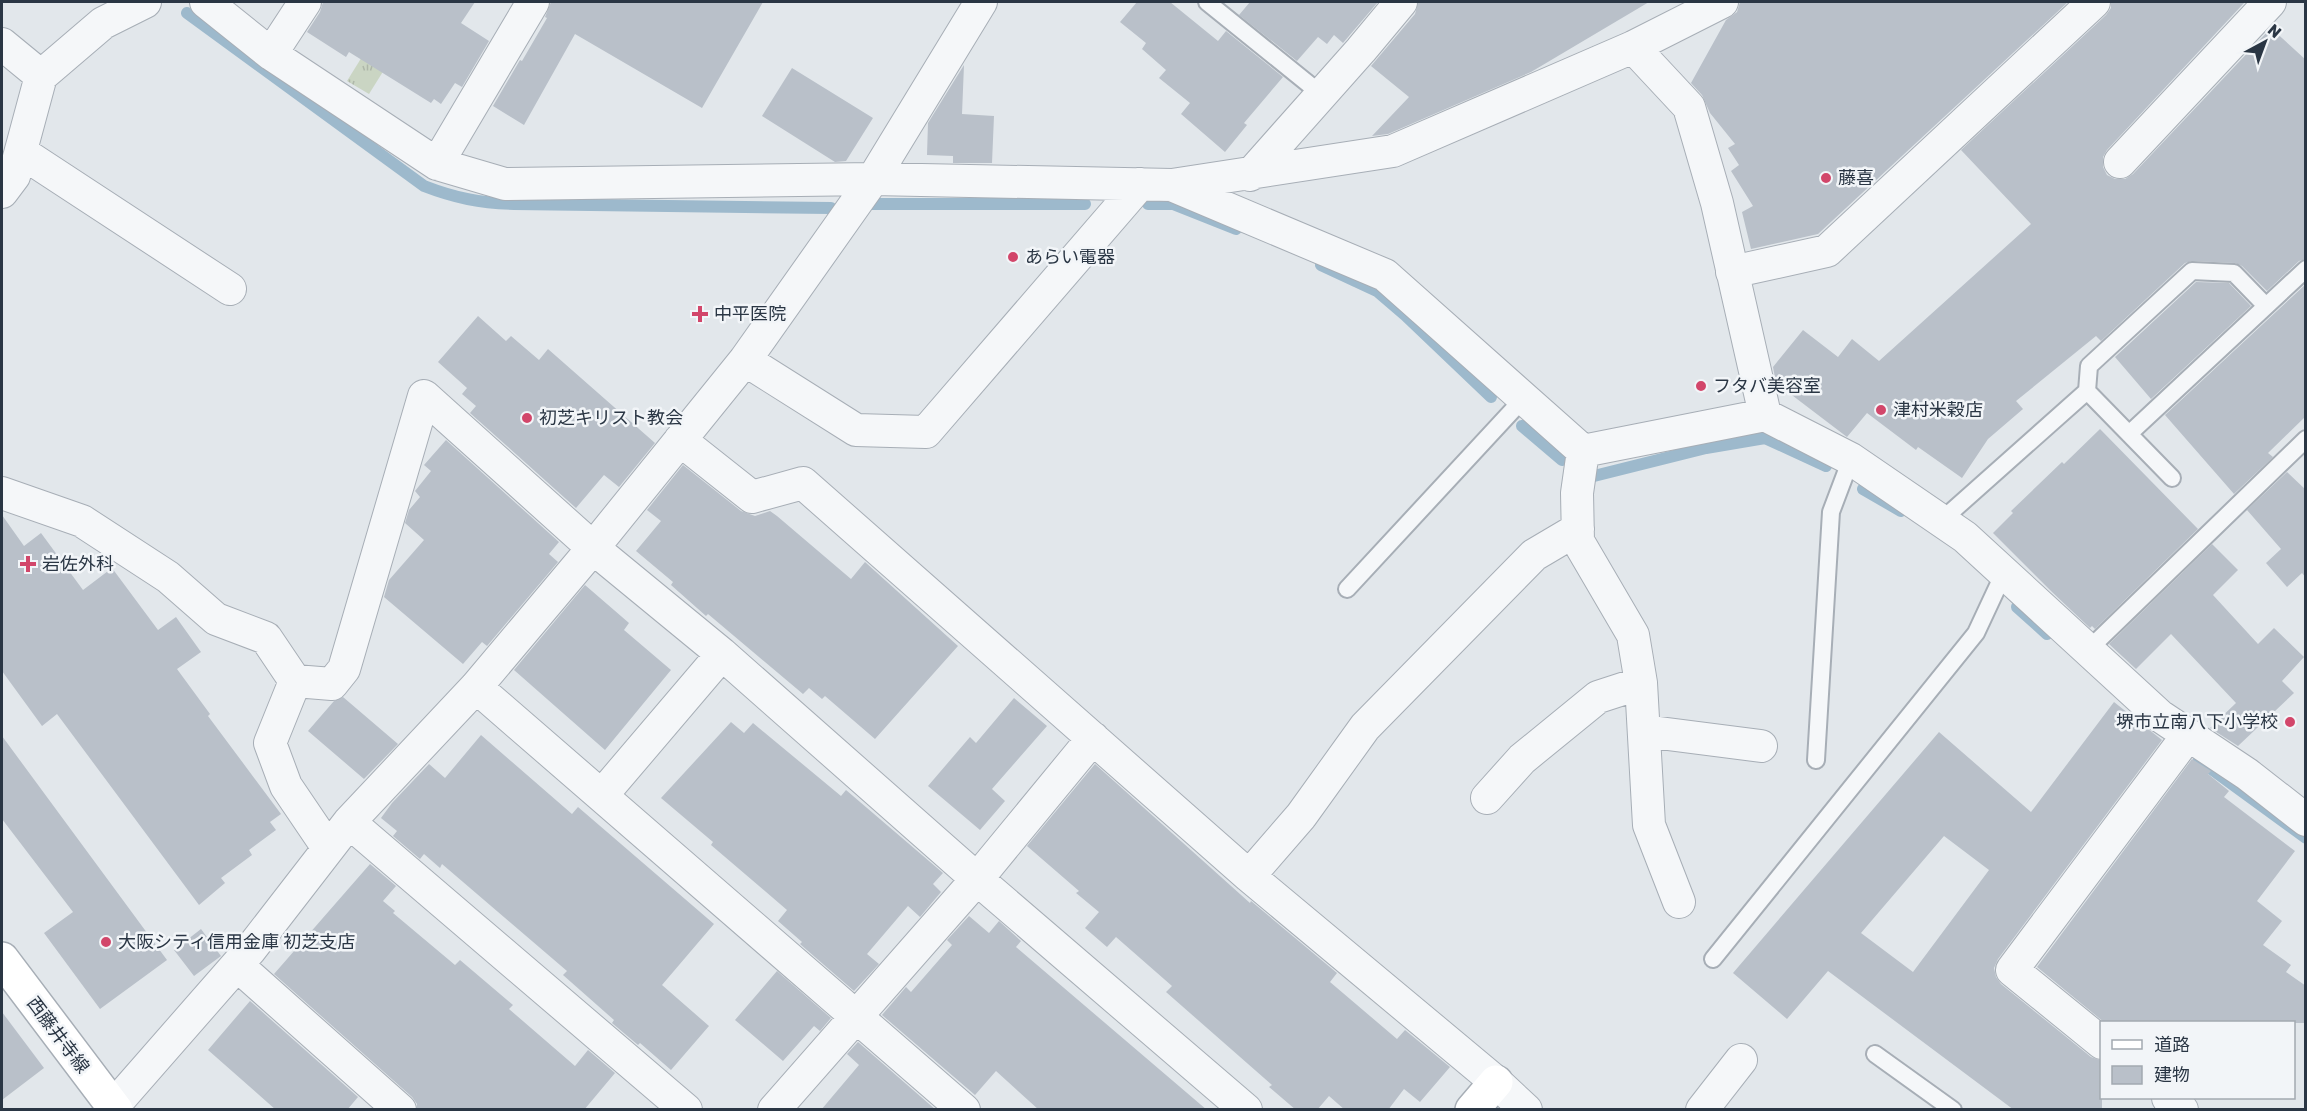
<svg xmlns="http://www.w3.org/2000/svg" width="2307" height="1111" font-family="Rubik,'Noto Sans JP',sans-serif">
  <style>
    .park { fill: url(#park-tufts) }
    .lines { fill: none; stroke-linecap: round; stroke-linejoin: round }
    .stream { stroke: #9db9cc; stroke-width: 12 }
    .building { fill: #b9c0c9; fill-rule: evenodd }
    .lane-casing { stroke: #a7aeb6; stroke-width: 20 }
    .street-casing { stroke: #a7aeb6; stroke-width: 34 }
    .secondary-casing { stroke: #a7aeb6; stroke-width: 36 }
    .lane { stroke: #f5f7f9; stroke-width: 16 }
    .street { stroke: #f5f7f9; stroke-width: 32 }
    .secondary { stroke: #fff; stroke-width: 33 }
    .poi-dot { fill: #d2466a; stroke: #f2f5f8; stroke-width: 2 }
    .labels { text-anchor: middle; stroke-width: 5; stroke-linejoin: round; paint-order: stroke }
    .poi-label { font-size: 18px; fill: #2a3644; stroke: #f2f5f8; text-anchor: start }
    .street-label { font-size: 18px; fill: #2a3644; stroke: #f2f5f8 }
  </style>
  <defs>
    <pattern id="park-tufts" width="24" height="20" patternUnits="userSpaceOnUse" patternTransform="scale(1.5)"><rect width="24" height="20" fill="#cad5c3"/><path d="M3 7l-1-3M5 7V3M7 7l1-3M15 17l-1-3M17 17v-4M19 17l1-3" fill="none" stroke="#aeb7a9"/></pattern>
  </defs>
  <rect width="100%" height="100%" fill="#e2e7eb"/>
  <path class="park" d="M 396,2 L 411,2 L 422,9 L 369,94 L 347,81 Z"/>
  <g class="lines">
    <path class="stream" d="M 187,13 L 424,186 C 455,198 480,203 514,204 L 831,208
      M 872,204 L 1085,204
      M 1148,204 L 1173,204 L 1236,229
      M 1321,265 L 1377,291 L 1405,315 L 1491,397
      M 1522,426 L 1562,460
      M 1594,476 L 1706,448 L 1765,438 L 1826,466
      M 1863,489 L 1901,511
      M 2017,607 L 2047,634
      M 2199,760 L 2306,838"/>
  </g>
  <path class="building" d="M 323,2 L 475,2 L 461,23 L 489,41 L 462,87 L 455,83 L 441,104 L 434,99 L 431,103 L 349,52 L 346,57 L 307,32 L 320,12 Z
    M 551,2 L 763,2 L 702,108 L 575,34 L 524,125 L 493,106 L 520,60 L 522,61 L 547,18 L 545,17 Z
    M 1137,2 L 1170,2 L 1218,41 L 1226,31 L 1283,77 L 1244,123 L 1247,125 L 1225,152 L 1181,114 L 1190,103 L 1159,78 L 1166,70 L 1142,49 L 1146,43 L 1120,22 Z
    M 1250,2 L 1378,2 L 1343,43 L 1334,35 L 1327,44 L 1318,37 L 1297,61 L 1239,15 Z
    M 1418,2 L 1649,2 L 1531,72 L 1388,134 L 1372,136 L 1409,97 L 1371,66 L 1415,14 Z
    M 1740,2 L 2068,2 L 1818,234 L 1751,249 L 1742,212 L 1753,206 L 1731,171 L 1739,165 L 1728,148 L 1735,144 L 1710,113 L 1702,95 L 1691,83 L 1726,20 L 1737,12 Z
    M 2111,2 L 2244,3 L 2107,150 L 2103,157 L 2103,167 L 2107,175 L 2115,179 L 2125,179 L 2133,174 L 2271,28 L 2306,60 L 2306,259 L 2299,261 L 2267,291 L 2242,266 L 2235,263 L 2193,261 L 2185,263 L 2101,341 L 2096,336 L 2016,401 L 2023,409 L 1988,439 L 1962,478 L 1918,447 L 1916,450 L 1867,413 L 1847,437 L 1776,383 L 1773,367 L 1803,330 L 1838,357 L 1852,339 L 1879,361 L 2031,224 L 1961,150 L 2106,15 L 2111,8 Z
    M 964,65 L 962,114 L 994,116 L 992,163 L 953,163 L 953,156 L 927,155 L 928,123 Z
    M 792,68 L 873,118 L 846,161 L 835,162 L 762,116 Z
    M 2196,282 L 2229,283 L 2251,306 L 2151,399 L 2115,357 Z
    M 2306,284 L 2306,416 L 2268,453 L 2273,457 L 2234,494 L 2165,415 Z
    M 478,316 L 506,341 L 511,336 L 539,360 L 548,349 L 655,443 L 619,487 L 604,475 L 576,508 L 470,413 L 476,406 L 462,394 L 467,388 L 438,362 Z
    M 2100,429 L 2198,529 L 2095,629 L 2092,626 L 2090,628 L 2052,592 L 1993,533 L 2013,513 L 2011,511 L 2062,462 L 2064,464 Z
    M 446,440 L 559,542 L 549,554 L 558,562 L 487,646 L 482,642 L 463,664 L 384,597 L 389,580 L 424,540 L 405,523 L 409,510 L 420,497 L 415,491 L 431,471 L 424,465 Z
    M 683,465 L 741,511 L 755,516 L 770,511 L 777,516 L 851,579 L 865,562 L 958,646 L 875,739 L 825,696 L 822,699 L 809,688 L 803,694 L 708,614 L 706,616 L 671,585 L 673,582 L 636,551 L 661,521 L 647,510 Z
    M 2287,472 L 2306,490 L 2306,578 L 2302,573 L 2287,587 L 2266,563 L 2281,549 L 2247,510 Z
    M 2,515 L 24,546 L 41,533 L 83,590 L 112,568 L 158,630 L 176,617 L 201,652 L 177,669 L 210,714 L 208,716 L 281,814 L 270,822 L 276,830 L 249,850 L 252,855 L 221,878 L 225,883 L 199,905 L 57,714 L 42,726 L 2,671 Z
    M 2212,544 L 2238,570 L 2213,595 L 2258,644 L 2274,628 L 2304,657 L 2282,681 L 2294,693 L 2238,746 L 2210,728 L 2236,703 L 2171,634 L 2136,669 L 2109,644 Z
    M 585,585 L 629,623 L 624,630 L 671,670 L 605,750 L 514,670 Z
    M 343,697 L 398,744 L 364,779 L 308,731 L 334,701 Z
    M 1014,698 L 1047,726 L 992,789 L 1005,801 L 980,830 L 928,786 L 970,737 L 976,743 Z
    M 2114,702 L 2162,740 L 1998,959 L 1994,968 L 1996,977 L 2001,984 L 2091,1057 L 2102,1061 L 2102,1110 L 2014,1110 L 1828,971 L 1787,1019 L 1733,973 L 1939,732 L 2031,812 ZM 1944,836 L 1989,870 L 1913,972 L 1861,933 Z
    M 731,722 L 744,733 L 753,723 L 841,796 L 846,790 L 943,873 L 933,884 L 941,892 L 920,917 L 908,906 L 867,954 L 879,964 L 854,991 L 800,944 L 802,942 L 778,921 L 787,910 L 711,845 L 713,842 L 661,798 Z
    M 481,735 L 572,814 L 578,807 L 714,924 L 662,985 L 709,1026 L 671,1070 L 640,1043 L 638,1045 L 612,1023 L 614,1020 L 563,975 L 567,971 L 442,864 L 440,868 L 424,854 L 420,859 L 393,836 L 397,831 L 381,818 L 392,803 L 429,764 L 445,778 Z
    M 2,736 L 167,960 L 100,1009 L 44,933 L 73,912 L 2,819 Z
    M 2192,759 L 2211,771 L 2208,774 L 2229,791 L 2224,797 L 2295,851 L 2257,901 L 2282,921 L 2263,945 L 2291,965 L 2286,972 L 2306,986 L 2306,1023 L 2105,1023 L 2037,967 Z
    M 1095,764 L 1250,903 L 1251,901 L 1337,973 L 1330,982 L 1397,1039 L 1405,1030 L 1450,1067 L 1420,1102 L 1404,1089 L 1388,1110 L 1345,1110 L 1329,1096 L 1317,1110 L 1296,1110 L 1269,1087 L 1272,1085 L 1166,992 L 1172,986 L 1116,937 L 1107,947 L 1085,928 L 1099,912 L 1076,893 L 1079,891 L 1027,846 Z
    M 370,864 L 396,886 L 383,901 L 395,911 L 393,913 L 455,965 L 460,960 L 513,1005 L 509,1009 L 575,1066 L 588,1050 L 615,1073 L 584,1110 L 417,1110 L 417,1104 L 412,1097 L 274,974 Z
    M 969,916 L 989,933 L 999,921 L 1021,941 L 1016,947 L 1207,1110 L 1039,1110 L 996,1071 L 975,1095 L 882,1015 L 906,987 L 911,992 L 952,945 L 947,940 Z
    M 201,929 L 221,956 L 194,976 L 174,950 Z
    M 777,971 L 831,1018 L 820,1031 L 814,1026 L 783,1061 L 735,1020 Z
    M 250,1001 L 358,1097 L 347,1110 L 276,1110 L 208,1050 Z
    M 2,1012 L 44,1068 L 2,1100 Z
    M 858,1042 L 936,1110 L 821,1110 L 859,1065 L 847,1054 Z"/>
  <g class="lines">
    <defs>
      <path id="lane" d="M 1207,2 L 1321,94
        M 2129,434 L 2306,269
        M 2172,478 L 2087,391 L 2089,366 L 2192,271 L 2234,273 L 2266,306
        M 1942,520 L 2087,391
        M 1347,589 L 1524,398
        M 2088,650 L 2306,439
        M 1816,760 L 1831,512 L 1851,459
        M 1713,959 L 1976,633 L 2004,573
        M 1875,1054 L 1953,1110"/>
      <path id="street" d="M 206,2 L 271,54 L 437,164 L 505,184 L 873,179 L 1172,185 L 1393,151 L 1633,47 L 1722,2
        M 2,44 L 41,76
        M 1633,47 L 1689,107 L 1717,203 L 1765,415
        M 271,54 L 305,2
        M 21,152 L 230,289
        M 2120,162 L 2270,2
        M 437,164 L 533,2
        M 1250,175 L 1361,50 L 1401,2
        M 1174,186 L 1385,275 L 1583,451 L 1765,415 L 1851,459 L 1965,537 L 2160,716 L 2247,774 L 2306,820
        M 2,192 L 14,176 L 41,76 L 103,23 L 145,2
        M 1732,272 L 1827,251 L 2094,2
        M 745,360 L 856,430 L 926,432 L 1140,184
        M 680,440 L 752,497 L 803,483 L 1249,876 L 1496,1082 L 1526,1110
        M 1583,451 L 1577,493 L 1578,541 L 1633,635 L 1641,683 L 1649,825 L 1679,902
        M 2,493 L 82,521 L 168,577 L 216,619 L 266,638 L 295,681 L 270,743 L 286,786 L 328,848
        M 295,681 L 332,684 L 344,669 L 424,396 L 593,548 L 722,654
        M 476,687 L 964,1110
        M 1644,731 L 1761,746
        M 602,795 L 722,654 L 977,879 L 1246,1110
        M 1487,798 L 1522,759 L 1598,697 L 1641,683
        M 349,822 L 686,1110
        M 1249,876 L 1301,816 L 1365,727 L 1534,555 L 1578,529
        M 237,965 L 400,1110
        M 2102,1043 L 2012,970 L 2188,735
        M 2168,1098 L 2182,1110
        M 110,1110 L 250,950 L 349,822 L 476,687 L 593,548 L 745,360 L 873,179 L 981,2
        M 774,1110 L 977,879 L 1093,738
        M 1702,1110 L 1741,1060"/>
      <path id="secondary" d="M 2,959 L 116,1110
        M 1472,1110 L 1496,1082"/>
    </defs>
    <use href="#lane" class="lane-casing"/>
    <use href="#street" class="street-casing"/>
    <use href="#secondary" class="secondary-casing"/>
    <use href="#lane" class="lane"/>
    <use href="#street" class="street"/>
    <use href="#secondary" class="secondary"/>
  </g>
  <g class="poi-dot">
    <circle cx="1826" cy="178" r="6"/>
    <circle cx="1013" cy="257" r="6"/>
    <path d="M697 305h6v6h6v6h-6v6h-6v-6h-6v-6h6z"/>
    <circle cx="1701" cy="386" r="6"/>
    <circle cx="1881" cy="410" r="6"/>
    <circle cx="527" cy="418" r="6"/>
    <path d="M25 555h6v6h6v6h-6v6h-6v-6h-6v-6h6z"/>
    <circle cx="2290" cy="722" r="6"/>
    <circle cx="106" cy="942" r="6"/>
  </g>
  <g class="labels">
    <g class="poi-label">
      <text x="1838" y="184">藤喜</text>
      <text x="1025" y="263">あらい電器</text>
      <text x="714" y="320">中平医院</text>
      <text x="1713" y="392">フタバ美容室</text>
      <text x="1893" y="416">津村米穀店</text>
      <text x="539" y="424">初芝キリスト教会</text>
      <text x="42" y="570">岩佐外科</text>
      <text x="2278" y="728" text-anchor="end">堺市立南八下小学校</text>
      <text x="118" y="948">大阪シティ信用金庫 初芝支店</text>
    </g>
    <g class="street-label">
      <text transform="translate(58 1035) rotate(53)" y="6">西藤井寺線</text>
    </g>
  </g>
  <rect width="2307" height="1111" fill="none" stroke="#2a3644" stroke-width="6"/>
  <rect x="2100" y="1021" width="195" height="78" fill="#f2f5f8" stroke="#a2a9b0" stroke-width="1.5"/>
  <rect x="2112" y="1040" width="30" height="9" fill="#ffffff" stroke="#a2a9b0" stroke-width="1.5"/>
  <text x="2154" y="1051" font-size="18" fill="#2a3644">道路</text>
  <rect x="2112" y="1066" width="30" height="18" fill="#b9c0c9" stroke="#a2a9b0" stroke-width="1.5"/>
  <text x="2154" y="1081" font-size="18" fill="#2a3644">建物</text>
  <g transform="translate(2265 42) rotate(41)" stroke="#f2f5f8" stroke-width="4.5" paint-order="stroke">
  <path d="M0-4.5L10 22L0 15L-10 22Z" fill="#2a3644"/>
  <text y="-9" font-size="16" font-weight="bold" text-anchor="middle" fill="#2a3644">N</text>
  </g>
</svg>
